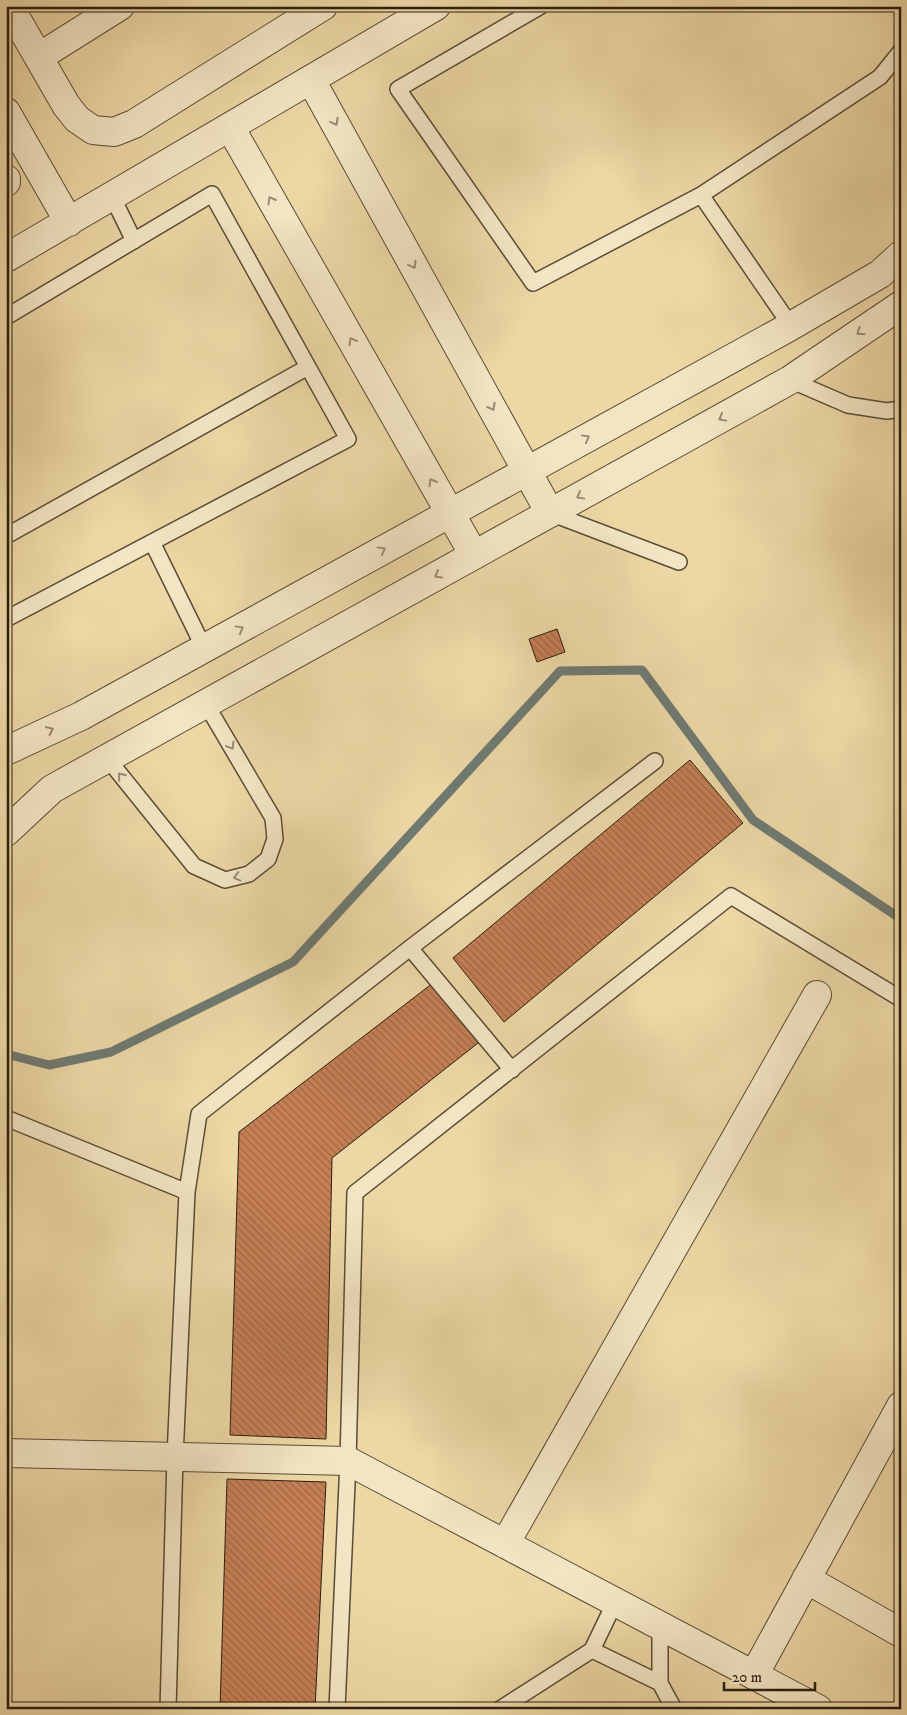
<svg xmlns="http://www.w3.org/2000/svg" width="907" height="1715" font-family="'IM FELL DW Pica',serif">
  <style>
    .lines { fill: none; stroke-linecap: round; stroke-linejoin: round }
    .stream { stroke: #6f7a72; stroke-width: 9 }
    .building { fill: url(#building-back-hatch); stroke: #2a1e11 }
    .service-casing { stroke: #5a4c36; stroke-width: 18 }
    .minor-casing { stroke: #5a4c36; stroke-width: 30 }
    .tertiary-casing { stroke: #5a4c36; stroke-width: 30 }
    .service { stroke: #f3e5c4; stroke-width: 15 }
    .minor { stroke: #f3e5c4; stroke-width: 28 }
    .tertiary { stroke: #f3e5c4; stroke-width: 28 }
    .oneway { stroke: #998b73 }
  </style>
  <defs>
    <pattern id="building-back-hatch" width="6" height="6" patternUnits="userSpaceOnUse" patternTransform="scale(1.25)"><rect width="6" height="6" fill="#c57f55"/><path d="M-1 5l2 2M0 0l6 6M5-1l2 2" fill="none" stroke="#a06745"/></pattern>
  </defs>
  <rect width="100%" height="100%" fill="#ecd7a5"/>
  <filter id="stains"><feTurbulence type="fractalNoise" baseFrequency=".004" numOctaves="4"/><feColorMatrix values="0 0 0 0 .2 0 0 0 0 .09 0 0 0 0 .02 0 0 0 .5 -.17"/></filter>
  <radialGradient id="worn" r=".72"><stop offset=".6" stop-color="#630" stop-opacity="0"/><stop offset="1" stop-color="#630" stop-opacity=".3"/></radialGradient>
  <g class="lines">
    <path class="stream" d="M 6,1054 L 49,1065 L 111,1052 L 293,962 L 560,671 L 642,670 L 753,820 L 901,919"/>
  </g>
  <path class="building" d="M 557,629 L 565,652 L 537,662 L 529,639 Z
    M 690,760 L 743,823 L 504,1022 L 453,958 Z
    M 433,983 L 478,1043 L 332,1158 L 326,1439 L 230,1435 L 239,1132 Z
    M 227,1479 L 326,1482 L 315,1709 L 220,1709 Z"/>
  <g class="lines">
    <defs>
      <path id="service" d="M 541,6 L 398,89 L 533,283 L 701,195 L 880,77 L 901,51
        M 701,195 L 791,326
        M 112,196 L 134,241
        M 6,317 L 212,194 L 348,439 L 6,619
        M 790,380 L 848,405 L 887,411 L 901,409
        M 550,513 L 679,562
        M 6,536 L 308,367
        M 152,542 L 204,648
        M 107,758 L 194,866 L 225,880 L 249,874 L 268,859 L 275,839 L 273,818 L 206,704
        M 410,948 L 512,1070
        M 6,1118 L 187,1192
        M 592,1650 L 660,1683 L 674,1709
        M 660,1683 L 660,1625
        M 168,1709 L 175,1457 L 187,1192 L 199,1114 L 410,948 L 655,761
        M 337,1709 L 348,1461 L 355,1193 L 731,896 L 901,999
        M 500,1709 L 592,1650 L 615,1602"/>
      <path id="minor" d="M 9,6 L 66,105 L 77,119 L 93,130 L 114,132 L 134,124 L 323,6
        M 39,57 L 120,6
        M 311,80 L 550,513
        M 6,112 L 69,222
        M 230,127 L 474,555
        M 6,179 L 6,182
        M 6,258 L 436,6
        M 6,1453 L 348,1461 L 818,1709
        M 505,1544 L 817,995
        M 806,1579 L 901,1633
        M 754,1675 L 901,1406"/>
      <path id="tertiary" d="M 6,751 L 81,716 L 791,326 L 880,274 L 901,255
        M 6,832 L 52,789 L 790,380 L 901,305"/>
    </defs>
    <use href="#service" class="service-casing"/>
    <use href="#minor" class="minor-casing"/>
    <use href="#tertiary" class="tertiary-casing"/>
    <use href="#service" class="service"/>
    <use href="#minor" class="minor"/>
    <use href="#tertiary" class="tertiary"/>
  </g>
  <defs><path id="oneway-chevron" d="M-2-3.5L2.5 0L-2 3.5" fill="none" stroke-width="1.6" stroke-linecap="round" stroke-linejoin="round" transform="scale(1.25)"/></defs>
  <g class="oneway">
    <use href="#oneway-chevron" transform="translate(335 122) rotate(61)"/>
    <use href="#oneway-chevron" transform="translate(271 200) rotate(-120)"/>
    <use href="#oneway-chevron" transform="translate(413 265) rotate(61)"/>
    <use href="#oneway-chevron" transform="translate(860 332) rotate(146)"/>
    <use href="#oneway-chevron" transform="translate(352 341) rotate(-120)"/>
    <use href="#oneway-chevron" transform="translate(492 407) rotate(61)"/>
    <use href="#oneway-chevron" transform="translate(722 418) rotate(151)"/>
    <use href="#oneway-chevron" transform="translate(586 438) rotate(-29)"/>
    <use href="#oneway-chevron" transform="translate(432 482) rotate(-120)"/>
    <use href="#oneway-chevron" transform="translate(580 496) rotate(151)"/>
    <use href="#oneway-chevron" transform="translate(382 550) rotate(-29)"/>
    <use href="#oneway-chevron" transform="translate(438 575) rotate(151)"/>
    <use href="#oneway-chevron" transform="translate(240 629) rotate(-29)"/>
    <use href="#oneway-chevron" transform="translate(50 730) rotate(-25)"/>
    <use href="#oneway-chevron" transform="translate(231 746) rotate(59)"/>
    <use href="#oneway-chevron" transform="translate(121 776) rotate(-129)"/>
    <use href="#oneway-chevron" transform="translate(237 877) rotate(166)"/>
  </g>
  <rect width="907" height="1715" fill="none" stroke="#ecd7a5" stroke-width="25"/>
  <rect x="8" y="8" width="892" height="1700" fill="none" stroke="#2a1e11" stroke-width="2.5"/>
  <rect x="12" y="12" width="882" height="1690" fill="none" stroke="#2a1e11"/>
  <path d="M724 1682v8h91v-8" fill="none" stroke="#2a1e11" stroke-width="2.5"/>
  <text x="732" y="1682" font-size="15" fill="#2a1e11" stroke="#f3e5c4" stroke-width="4" paint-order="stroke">20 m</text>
  <rect width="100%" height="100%" filter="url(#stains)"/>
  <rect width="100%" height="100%" fill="url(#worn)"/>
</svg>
